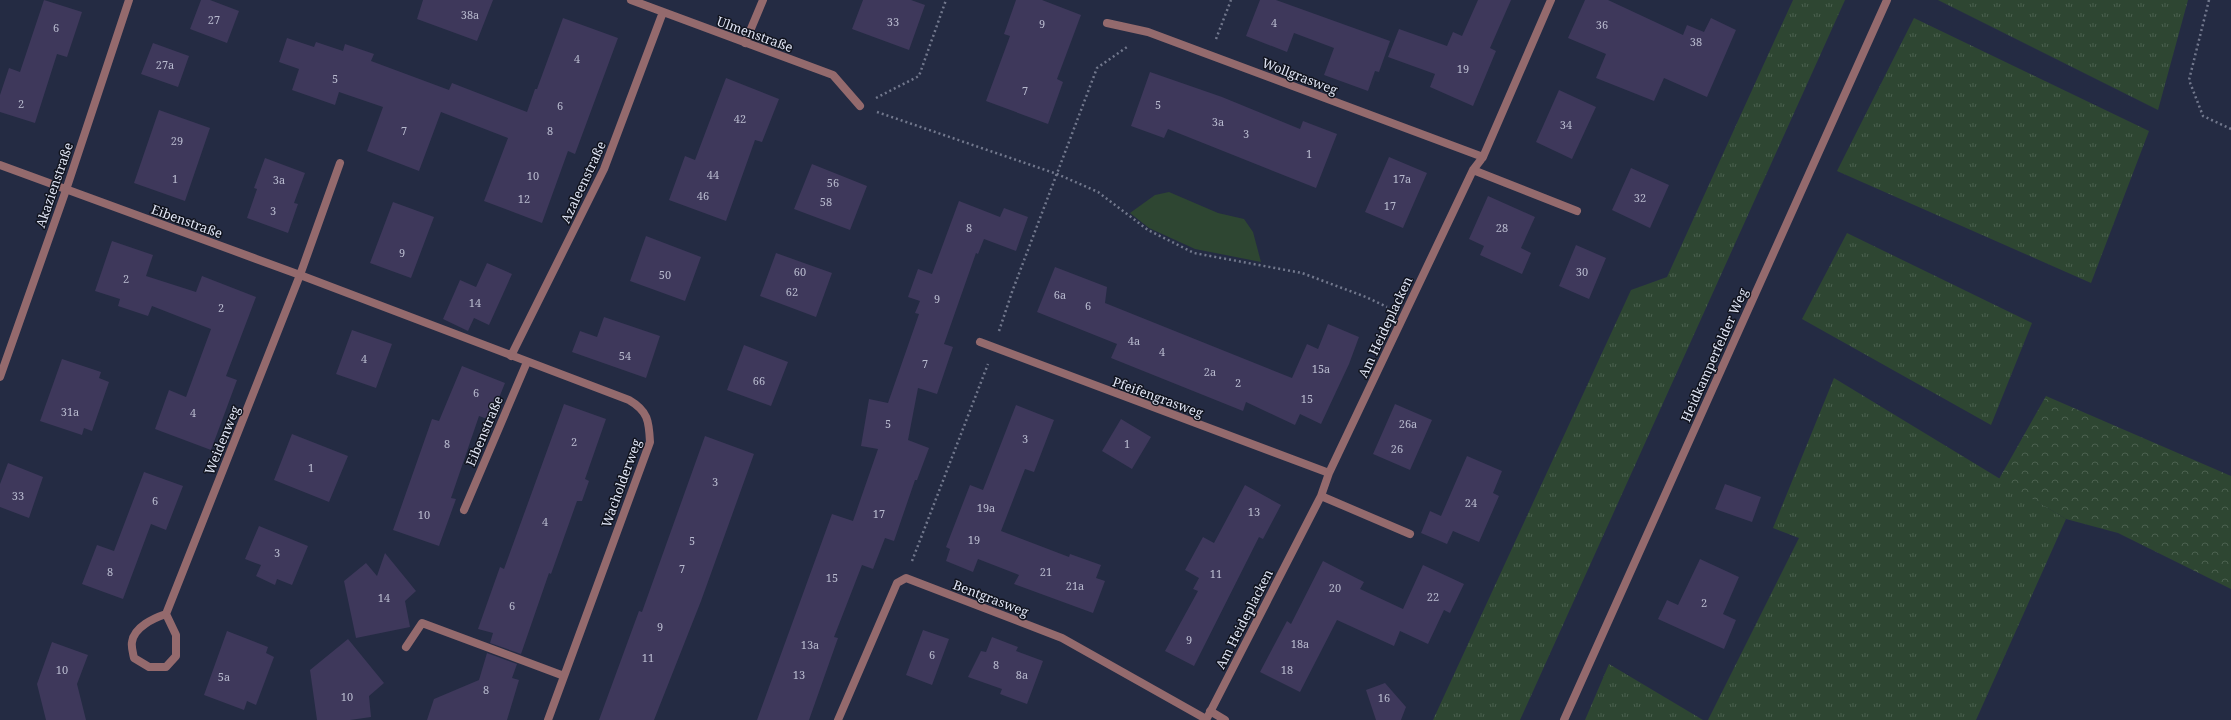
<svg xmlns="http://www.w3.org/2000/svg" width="2231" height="720" font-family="'Noto Serif',serif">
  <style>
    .grass { fill: url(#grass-tufts) }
    .forest { fill: url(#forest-crowns) }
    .park { fill: #2e4632 }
    .building { fill: #3e385b }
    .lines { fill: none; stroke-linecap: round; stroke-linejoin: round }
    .path { stroke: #72788d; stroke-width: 2.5; stroke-dasharray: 2 3; stroke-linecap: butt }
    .lane { stroke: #946a6d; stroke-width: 8 }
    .street { stroke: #946a6d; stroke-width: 8 }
    .labels { text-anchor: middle; stroke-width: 3; stroke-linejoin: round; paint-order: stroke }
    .number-label { font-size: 11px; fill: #b8bace }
    .street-label { font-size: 13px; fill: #e0e5f5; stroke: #11141f }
  </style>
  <defs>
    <pattern id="grass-tufts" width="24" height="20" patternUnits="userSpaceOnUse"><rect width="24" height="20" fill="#2e4632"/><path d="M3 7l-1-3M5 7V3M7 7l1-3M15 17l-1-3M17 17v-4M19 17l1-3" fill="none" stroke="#4c6150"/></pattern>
    <pattern id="forest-crowns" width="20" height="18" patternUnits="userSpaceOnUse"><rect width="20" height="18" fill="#2e4632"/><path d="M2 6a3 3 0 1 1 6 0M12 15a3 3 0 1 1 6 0" fill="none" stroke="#4c6150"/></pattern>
  </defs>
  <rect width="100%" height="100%" fill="#242b43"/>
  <path class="grass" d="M 1793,0 L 1845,0 L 1520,720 L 1433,720 L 1631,290 L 1667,277 Z
    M 1938,0 L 2188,0 L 2158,110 Z
    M 1914,18 L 2149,131 L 2091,283 L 1837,171 Z
    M 1847,233 L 2032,323 L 1991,425 L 1802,319 Z
    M 1834,378 L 2066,519 L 1976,720 L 1708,720 L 1799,538 L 1773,528 Z
    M 1609,664 L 1703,720 L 1585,720 Z"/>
  <path class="forest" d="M 2046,396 L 2231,476 L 2231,589 L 2118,533 L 2066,519 L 1999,479 Z"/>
  <path class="park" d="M 1169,192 L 1218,213 L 1244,219 L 1253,232 L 1261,262 L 1195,249 L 1149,228 L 1130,213 L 1155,195 Z"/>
  <path class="building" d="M 44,0 L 82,12 L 67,57 L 57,54 L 35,123 L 0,112 L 0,95 L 9,68 L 20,72 Z
    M 201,0 L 210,0 L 239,11 L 227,43 L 190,29 Z
    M 423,0 L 493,0 L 477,41 L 417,19 Z
    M 863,0 L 911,0 L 925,5 L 909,50 L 852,29 Z
    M 1016,0 L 1042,0 L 1081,15 L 1057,79 L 1063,82 L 1048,124 L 986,101 L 1010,36 L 1004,34 Z
    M 1260,0 L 1276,0 L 1390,41 L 1379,72 L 1375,71 L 1368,91 L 1324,75 L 1334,48 L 1294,33 L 1287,52 L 1246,36 Z
    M 1478,0 L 1511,0 L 1490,48 L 1496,51 L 1473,106 L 1430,87 L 1435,74 L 1388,57 L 1399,29 L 1447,46 L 1453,32 L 1462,36 Z
    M 1585,0 L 1608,0 L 1683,35 L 1687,25 L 1704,32 L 1711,18 L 1736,30 L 1707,97 L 1664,78 L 1654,101 L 1596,78 L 1606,54 L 1568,38 Z
    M 563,18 L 618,38 L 575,154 L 568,151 L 542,223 L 484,201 L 508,138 L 441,112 L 419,171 L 367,151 L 383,107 L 339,92 L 335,105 L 292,90 L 299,69 L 279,62 L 287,38 L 314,47 L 316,42 L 343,51 L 345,44 L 374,54 L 371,61 L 449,90 L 452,83 L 527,112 L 535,89 L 537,89 Z
    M 153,43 L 189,56 L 178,87 L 141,74 Z
    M 1150,72 L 1222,97 L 1300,129 L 1303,121 L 1337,134 L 1316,188 L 1168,129 L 1164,138 L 1131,126 Z
    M 726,78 L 779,99 L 762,142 L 755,140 L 726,221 L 669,200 L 685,156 L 695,160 Z
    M 1559,90 L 1596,107 L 1572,159 L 1536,142 Z
    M 159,110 L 210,128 L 185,201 L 134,183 Z
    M 1389,157 L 1427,173 L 1403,228 L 1365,212 Z
    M 265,158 L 305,173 L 294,203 L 298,204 L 288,233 L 247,218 L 257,189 L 254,188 Z
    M 812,164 L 867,186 L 850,230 L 794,209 Z
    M 1631,168 L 1669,185 L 1650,228 L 1612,210 Z
    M 1488,196 L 1535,217 L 1521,248 L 1531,253 L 1522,274 L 1480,255 L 1484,246 L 1469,239 Z
    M 959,201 L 1000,217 L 1004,208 L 1028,217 L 1016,251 L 984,239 L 978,254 L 976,253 L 944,344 L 953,347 L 937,394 L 918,388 L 908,440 L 929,448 L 917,480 L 915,480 L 894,541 L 885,538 L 873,569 L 862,565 L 834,637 L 838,638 L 809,720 L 757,720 L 832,514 L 853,521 L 878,449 L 861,446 L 869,399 L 888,403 L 919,314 L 915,313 L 920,301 L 908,297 L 918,269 L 932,274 Z
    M 393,202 L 434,217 L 411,278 L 370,263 Z
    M 646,236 L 701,257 L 685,301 L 630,281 Z
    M 112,241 L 153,255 L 146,276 L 196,292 L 202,276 L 256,297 L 226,376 L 237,380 L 211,450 L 155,429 L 169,390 L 186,397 L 211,329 L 152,306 L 148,316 L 118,306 L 120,299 L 95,291 Z
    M 1576,245 L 1606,258 L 1589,299 L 1559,286 Z
    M 776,253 L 832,273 L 816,317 L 760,296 Z
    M 487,263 L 512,274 L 489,325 L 474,318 L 468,331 L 443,319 L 460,280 L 476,287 Z
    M 1055,267 L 1107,287 L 1105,303 L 1292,378 L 1307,344 L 1318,349 L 1328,324 L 1359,337 L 1349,364 L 1321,424 L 1300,414 L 1295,425 L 1246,402 L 1243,411 L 1111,358 L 1117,344 L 1037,312 Z
    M 604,317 L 660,336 L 646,378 L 572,352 L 580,331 L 597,337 Z
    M 352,330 L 392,344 L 376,388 L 336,374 Z
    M 744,345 L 788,362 L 771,406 L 727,390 Z
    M 62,359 L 101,372 L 99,378 L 109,382 L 92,431 L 84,428 L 82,435 L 40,421 Z
    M 462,366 L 505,383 L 490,420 L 479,416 L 451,498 L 456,499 L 439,546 L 393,530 L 432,419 L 439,421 Z
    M 564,404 L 606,419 L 585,479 L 589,481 L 582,501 L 577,501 L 551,574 L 549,573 L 521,654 L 490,643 L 493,633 L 478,629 L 500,567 L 504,569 Z
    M 1395,404 L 1432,420 L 1410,470 L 1373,454 Z
    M 1016,405 L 1054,420 L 1034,472 L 1025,469 L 1001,531 L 1069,557 L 1070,554 L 1101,565 L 1096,578 L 1105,581 L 1093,613 L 1014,584 L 1019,575 L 978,559 L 973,572 L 946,561 L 950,549 L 946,547 L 970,485 L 983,490 Z
    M 1121,419 L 1151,437 L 1132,469 L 1102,451 Z
    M 292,434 L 348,456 L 329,502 L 274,480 Z
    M 705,436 L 754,454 L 701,601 L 654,720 L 599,720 L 639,611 L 642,612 Z
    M 1467,456 L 1502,471 L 1493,493 L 1499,496 L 1479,542 L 1453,531 L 1447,544 L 1421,533 L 1430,511 L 1441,516 Z
    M 8,463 L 43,477 L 29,518 L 0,507 L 0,484 Z
    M 144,472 L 183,486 L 166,530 L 151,524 L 123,599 L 82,584 L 97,545 L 114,551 Z
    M 1725,484 L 1761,497 L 1752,522 L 1715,509 Z
    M 1245,485 L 1281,505 L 1263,539 L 1259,537 L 1194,666 L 1165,651 L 1198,591 L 1193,589 L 1199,578 L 1185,570 L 1203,537 L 1214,543 Z
    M 259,526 L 308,546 L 292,585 L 277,579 L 275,585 L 256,576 L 261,565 L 245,559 Z
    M 385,553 L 416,591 L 405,601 L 410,627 L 356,638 L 344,581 L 366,563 L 377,576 Z
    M 1700,559 L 1739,577 L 1723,614 L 1736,620 L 1724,649 L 1658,619 L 1667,600 L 1678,605 Z
    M 1323,561 L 1364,582 L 1360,589 L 1403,609 L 1423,565 L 1464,584 L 1450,613 L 1444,610 L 1428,644 L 1400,631 L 1394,646 L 1337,620 L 1300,692 L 1260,672 L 1287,621 L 1291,624 Z
    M 923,630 L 949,639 L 932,685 L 906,675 Z
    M 227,631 L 268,647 L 266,653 L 274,657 L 256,705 L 247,701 L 244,710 L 204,695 Z
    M 992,637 L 1018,647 L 1016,651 L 1043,661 L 1027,704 L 1000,694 L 1002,689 L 968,677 L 981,651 L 986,652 Z
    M 348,639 L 384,683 L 369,696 L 371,717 L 350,720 L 317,720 L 310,670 Z
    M 52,642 L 88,655 L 77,684 L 86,720 L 46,720 L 37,684 Z
    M 487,653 L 517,664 L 512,678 L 519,680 L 507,720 L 427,720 L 434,699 L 479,680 Z
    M 1385,683 L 1406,707 L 1401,720 L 1376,720 L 1366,690 Z"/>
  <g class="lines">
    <path class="path" d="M 2209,0 L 2189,80 L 2203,116 L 2231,129
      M 1216,39 L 1231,0
      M 876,98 L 919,76 L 946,0
      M 877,112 L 1057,174 L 1098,192 L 1148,230 L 1194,253 L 1302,273 L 1366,297 L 1387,307
      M 999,331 L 1012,292 L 1097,68 L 1127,47
      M 912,561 L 988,364"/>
    <path class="lane" d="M 464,510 L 527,362"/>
    <path class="street" d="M 631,0 L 833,75 L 860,106
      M 1107,23 L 1148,32 L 1483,157
      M 745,43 L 763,0
      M 0,165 L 300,275 L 629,400 C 648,411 649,421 650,442 L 548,720
      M 1473,170 L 1577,211
      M 980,342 L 1329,473
      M 511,356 L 604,169 L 663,12
      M 0,377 L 66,190 L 129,0
      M 1321,496 L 1410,534
      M 166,614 L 176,635 L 176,656 L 166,667 L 149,667 L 134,658 C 133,653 131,647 132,642 C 134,627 154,618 166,614 L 300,275 L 340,163
      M 406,647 L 422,623 L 564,676
      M 1210,711 L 1225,720
      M 838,720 L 897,583 L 906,578 L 1062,638 L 1206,719
      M 1206,720 L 1321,496 L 1329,473 L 1473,170 L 1483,157 L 1551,0
      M 1564,720 L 1887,0"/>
  </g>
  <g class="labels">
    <g class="number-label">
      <text x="470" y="19">38a</text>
      <text x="214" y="24">27</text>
      <text x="893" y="26">33</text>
      <text x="1274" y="27">4</text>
      <text x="1042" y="28">9</text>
      <text x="1602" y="29">36</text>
      <text x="56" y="32">6</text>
      <text x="1696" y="46">38</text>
      <text x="577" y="63">4</text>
      <text x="165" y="69">27a</text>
      <text x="1463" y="73">19</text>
      <text x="335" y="83">5</text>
      <text x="1025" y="95">7</text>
      <text x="21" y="108">2</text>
      <text x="1158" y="109">5</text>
      <text x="560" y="110">6</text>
      <text x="740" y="123">42</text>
      <text x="1218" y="126">3a</text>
      <text x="1566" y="129">34</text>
      <text x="404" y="135">7</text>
      <text x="550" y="135">8</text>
      <text x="1246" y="138">3</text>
      <text x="177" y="145">29</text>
      <text x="1309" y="158">1</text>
      <text x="713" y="179">44</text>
      <text x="533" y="180">10</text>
      <text x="175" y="183">1</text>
      <text x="1402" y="183">17a</text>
      <text x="279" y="184">3a</text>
      <text x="833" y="187">56</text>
      <text x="703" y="200">46</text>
      <text x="1640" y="202">32</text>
      <text x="524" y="203">12</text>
      <text x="826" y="206">58</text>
      <text x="1390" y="210">17</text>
      <text x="273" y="215">3</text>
      <text x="969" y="232">8</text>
      <text x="1502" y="232">28</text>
      <text x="402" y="257">9</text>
      <text x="800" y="276">60</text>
      <text x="1582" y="276">30</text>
      <text x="665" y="279">50</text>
      <text x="126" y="283">2</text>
      <text x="792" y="296">62</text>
      <text x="1060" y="299">6a</text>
      <text x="937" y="303">9</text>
      <text x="475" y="307">14</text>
      <text x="1088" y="310">6</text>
      <text x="221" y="312">2</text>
      <text x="1134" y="345">4a</text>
      <text x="1162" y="356">4</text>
      <text x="625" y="360">54</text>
      <text x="364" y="363">4</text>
      <text x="925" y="368">7</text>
      <text x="1321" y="373">15a</text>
      <text x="1210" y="376">2a</text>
      <text x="759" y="385">66</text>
      <text x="1238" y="387">2</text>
      <text x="476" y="397">6</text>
      <text x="1307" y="403">15</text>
      <text x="70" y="416">31a</text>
      <text x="193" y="417">4</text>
      <text x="888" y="428">5</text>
      <text x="1408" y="428">26a</text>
      <text x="1025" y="443">3</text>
      <text x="574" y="446">2</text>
      <text x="447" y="448">8</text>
      <text x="1127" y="448">1</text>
      <text x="1397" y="453">26</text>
      <text x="311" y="472">1</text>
      <text x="715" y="486">3</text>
      <text x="18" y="500">33</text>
      <text x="155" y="505">6</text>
      <text x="1471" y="507">24</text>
      <text x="986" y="512">19a</text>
      <text x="1254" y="516">13</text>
      <text x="879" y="518">17</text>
      <text x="424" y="519">10</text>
      <text x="545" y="526">4</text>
      <text x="974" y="544">19</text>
      <text x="692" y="545">5</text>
      <text x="277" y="557">3</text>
      <text x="682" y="573">7</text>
      <text x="110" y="576">8</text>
      <text x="1046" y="576">21</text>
      <text x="1216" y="578">11</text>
      <text x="832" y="582">15</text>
      <text x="1075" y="590">21a</text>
      <text x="1335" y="592">20</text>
      <text x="1433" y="601">22</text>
      <text x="384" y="602">14</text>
      <text x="1704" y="607">2</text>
      <text x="512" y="610">6</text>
      <text x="660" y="631">9</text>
      <text x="1189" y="644">9</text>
      <text x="1300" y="648">18a</text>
      <text x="810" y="649">13a</text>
      <text x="932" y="659">6</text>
      <text x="648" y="662">11</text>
      <text x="996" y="669">8</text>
      <text x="62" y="674">10</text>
      <text x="1287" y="674">18</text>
      <text x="799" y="679">13</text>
      <text x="1022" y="679">8a</text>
      <text x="224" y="681">5a</text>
      <text x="486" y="694">8</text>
      <text x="347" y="701">10</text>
      <text x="1384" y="702">16</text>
    </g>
    <g class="street-label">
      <text transform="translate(755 34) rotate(20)" y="5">Ulmenstraße</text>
      <text transform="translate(1300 76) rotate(21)" y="5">Wollgrasweg</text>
      <text transform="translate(583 182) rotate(-65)" y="5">Azaleenstraße</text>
      <text transform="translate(54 185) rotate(-71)" y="5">Akazienstraße</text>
      <text transform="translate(187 221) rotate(20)" y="5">Eibenstraße</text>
      <text transform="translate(1385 327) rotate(-65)" y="5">Am Heideplacken</text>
      <text transform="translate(1714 355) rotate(-66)" y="5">Heidkamperfelder Weg</text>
      <text transform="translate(1158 397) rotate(20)" y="5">Pfeifengrasweg</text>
      <text transform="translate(484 431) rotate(-67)" y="5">Eibenstraße</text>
      <text transform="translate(222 440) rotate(-68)" y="5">Weidenweg</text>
      <text transform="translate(621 483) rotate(-70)" y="5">Wacholderweg</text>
      <text transform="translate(991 598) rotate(21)" y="5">Bentgrasweg</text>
      <text transform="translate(1244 619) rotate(-63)" y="5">Am Heideplacken</text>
    </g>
  </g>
</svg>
